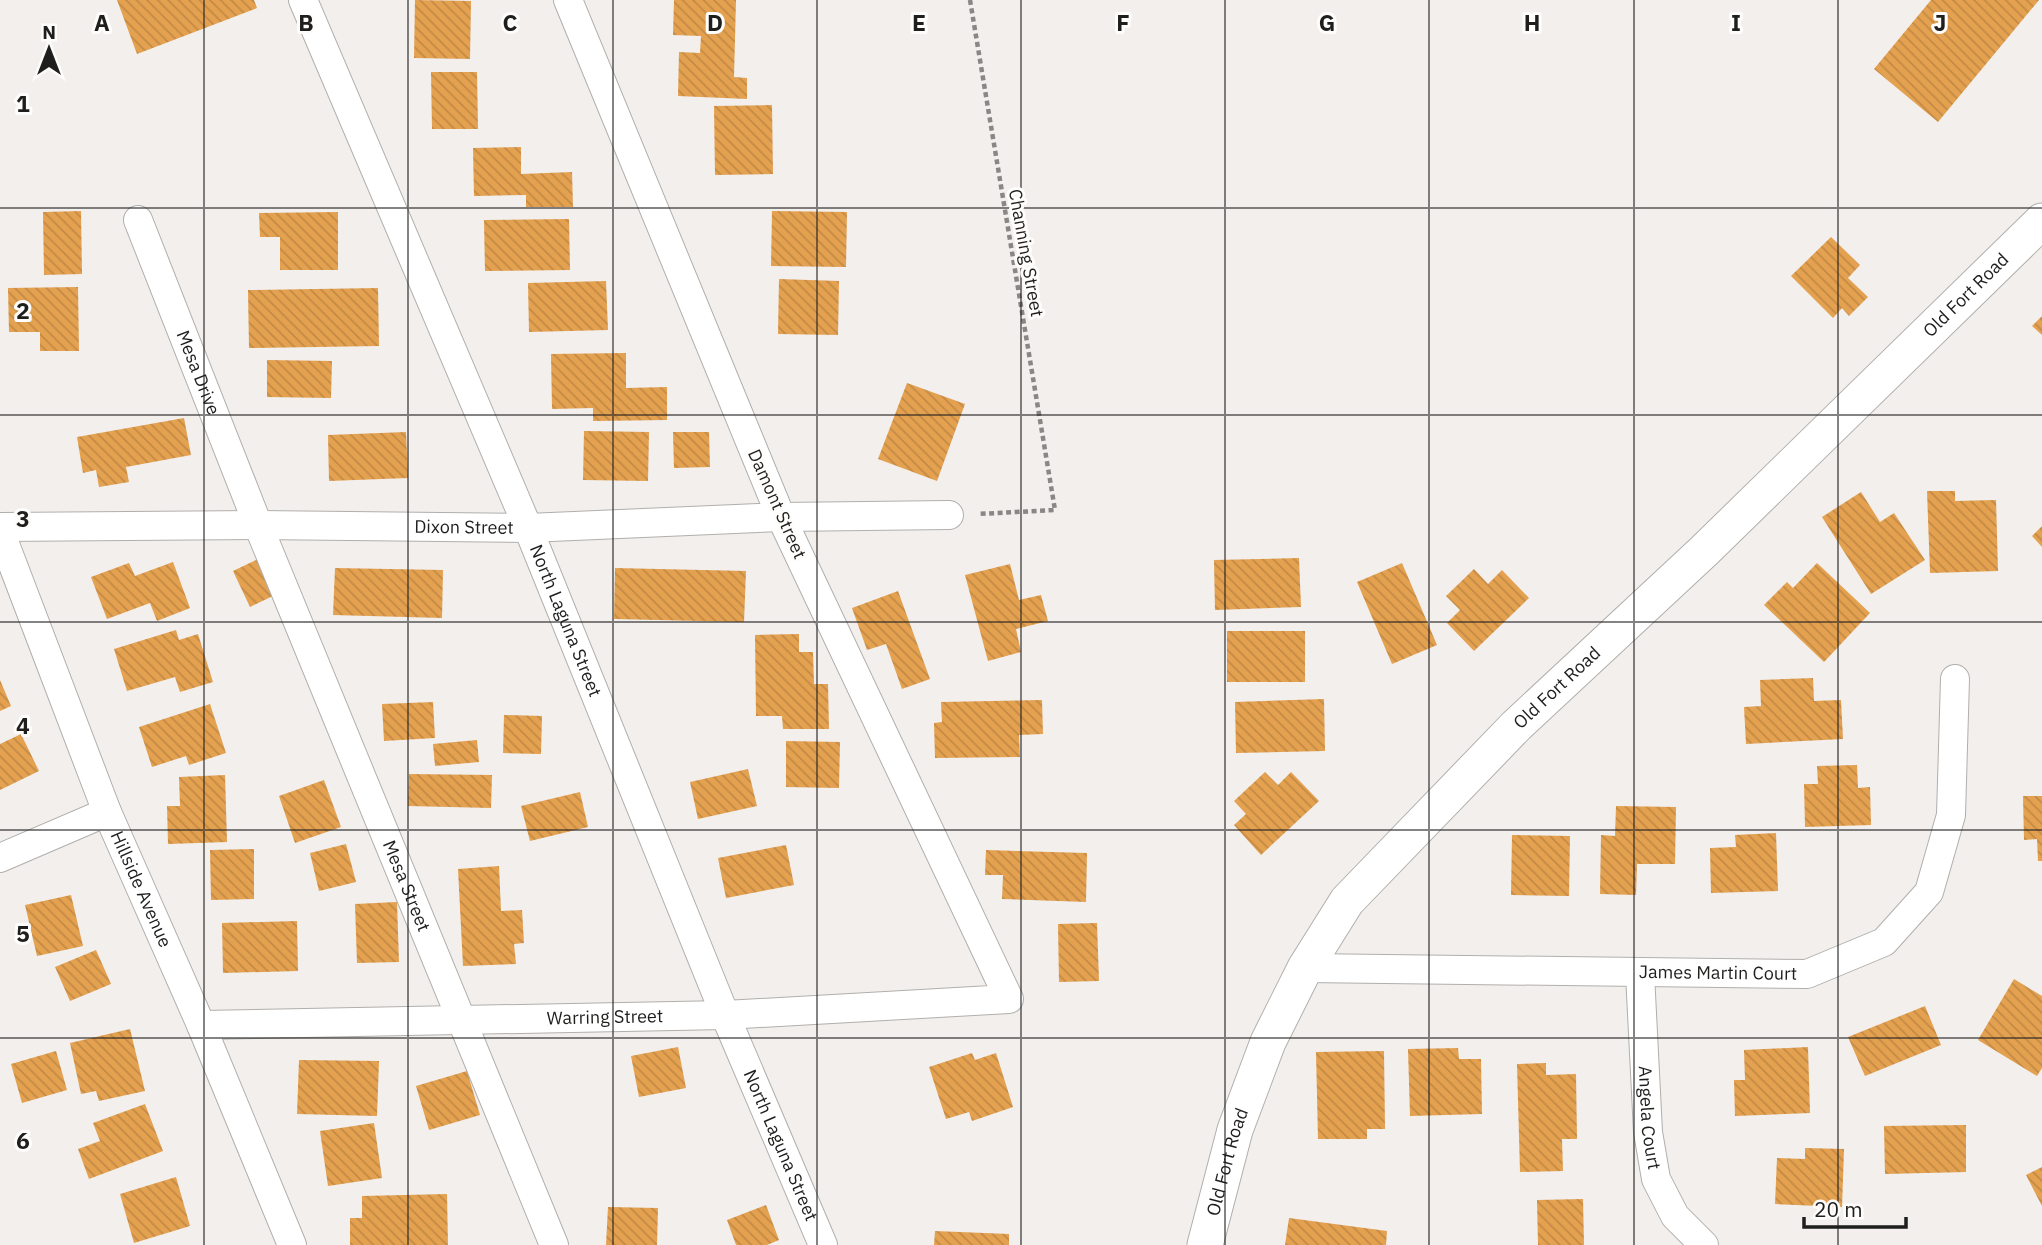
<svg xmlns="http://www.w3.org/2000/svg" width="2042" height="1245" font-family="'IBM Plex Sans',sans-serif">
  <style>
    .building { fill: url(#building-back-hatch) }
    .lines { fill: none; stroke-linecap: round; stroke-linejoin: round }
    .minor-casing { stroke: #b1afac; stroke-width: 30 }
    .tertiary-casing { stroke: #b1afac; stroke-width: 37 }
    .path { stroke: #898786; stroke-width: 4.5; stroke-dasharray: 5 3.5; stroke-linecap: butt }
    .minor { stroke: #fff; stroke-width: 28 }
    .tertiary { stroke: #fff; stroke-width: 35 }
    .grid { fill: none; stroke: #1e1e1d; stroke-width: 2; stroke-opacity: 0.55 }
    .labels { text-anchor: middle; stroke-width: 6; stroke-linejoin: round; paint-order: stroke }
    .street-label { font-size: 18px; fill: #1e1e1d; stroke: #fffdfb }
    .grid-label { font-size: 23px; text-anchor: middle; font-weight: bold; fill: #1e1e1d; stroke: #fffdfb; stroke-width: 6; stroke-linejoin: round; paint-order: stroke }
  </style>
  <defs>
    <pattern id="building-back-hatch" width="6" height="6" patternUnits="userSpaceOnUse" patternTransform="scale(1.75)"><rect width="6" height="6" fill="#e4a150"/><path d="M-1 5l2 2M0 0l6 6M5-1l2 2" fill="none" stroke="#c38a45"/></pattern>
  </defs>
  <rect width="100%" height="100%" fill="#f2efed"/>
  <path class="building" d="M 117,0 L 254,0 L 257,8 L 137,54 Z
    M 415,0 L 471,1 L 470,59 L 414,58 Z
    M 674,0 L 736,0 L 734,77 L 747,78 L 747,99 L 678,96 L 679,52 L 700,53 L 701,36 L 673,35 Z
    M 1931,0 L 2039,0 L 1938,122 L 1874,69 Z
    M 431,72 L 477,72 L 478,129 L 432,129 Z
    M 772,105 L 773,174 L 715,175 L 714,106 Z
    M 521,147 L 521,174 L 572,172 L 573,207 L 526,207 L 526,195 L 474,196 L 473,148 Z
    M 81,211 L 82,274 L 44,275 L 43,212 Z
    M 772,211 L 847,212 L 846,267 L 771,266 Z
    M 338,212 L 338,270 L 280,270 L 280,237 L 260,237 L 259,213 Z
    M 569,219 L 570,270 L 485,271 L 484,220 Z
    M 1831,237 L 1860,265 L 1848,278 L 1868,297 L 1849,316 L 1842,308 L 1833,318 L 1791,276 Z
    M 779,279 L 839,281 L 838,335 L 778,334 Z
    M 606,281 L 608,330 L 529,332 L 528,283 Z
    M 78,287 L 79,351 L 40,351 L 40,332 L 9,332 L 8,288 Z
    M 378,288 L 379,346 L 249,348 L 248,290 Z
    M 2042,316 L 2042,335 L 2032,326 Z
    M 626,353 L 626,388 L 667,387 L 667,420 L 593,421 L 593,408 L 552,409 L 551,354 Z
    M 267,360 L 332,361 L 331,398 L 267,397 Z
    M 907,383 L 965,404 L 937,481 L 878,459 Z
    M 184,418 L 191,455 L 126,467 L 129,482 L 99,487 L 96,470 L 83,473 L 77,437 Z
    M 584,431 L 649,432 L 648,481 L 583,480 Z
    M 406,432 L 408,478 L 329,481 L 328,435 Z
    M 673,432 L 709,432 L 710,467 L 674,468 Z
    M 1927,491 L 1955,491 L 1955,501 L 1996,500 L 1998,571 L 1930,573 Z
    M 1861,492 L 1880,522 L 1894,513 L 1925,560 L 1871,594 L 1822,517 Z
    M 2042,526 L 2042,547 L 2032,536 Z
    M 1299,558 L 1301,607 L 1215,610 L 1214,560 Z
    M 258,559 L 275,595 L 250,607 L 233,571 Z
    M 173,562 L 190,608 L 157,621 L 150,603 L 107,619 L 91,577 L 129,563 L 135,576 Z
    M 1402,563 L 1437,645 L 1392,664 L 1357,582 Z
    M 1817,563 L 1870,613 L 1824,662 L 1764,605 L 1787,582 L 1793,588 Z
    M 1010,564 L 1019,600 L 1041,595 L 1048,621 L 1016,629 L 1021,652 L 988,661 L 965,575 Z
    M 335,568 L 443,570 L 442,618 L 333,615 Z
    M 615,568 L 746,571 L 744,622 L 614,619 Z
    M 1474,569 L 1488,584 L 1502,570 L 1529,598 L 1474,651 L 1447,623 L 1460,610 L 1446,596 Z
    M 898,591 L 930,679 L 902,689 L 886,644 L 867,650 L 852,608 Z
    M 176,630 L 179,640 L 198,634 L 213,682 L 180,692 L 175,677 L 127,691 L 114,649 Z
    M 1227,631 L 1305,631 L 1305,682 L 1227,682 Z
    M 799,634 L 799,652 L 813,652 L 814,684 L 828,684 L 829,729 L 783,729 L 782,716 L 756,716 L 755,635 Z
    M 1813,678 L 1814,701 L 1841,700 L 1843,739 L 1746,744 L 1744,707 L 1761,706 L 1760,680 Z
    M 0,680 L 11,706 L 0,711 Z
    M 1324,699 L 1325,751 L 1236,753 L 1235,702 Z
    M 1042,700 L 1043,734 L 1019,735 L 1020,757 L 935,758 L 934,723 L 942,722 L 941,702 Z
    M 433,702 L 435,738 L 384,741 L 382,704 Z
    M 210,704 L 226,753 L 189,765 L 186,756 L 152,767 L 139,727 Z
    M 504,715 L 542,716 L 541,754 L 503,753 Z
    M 21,734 L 39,771 L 0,790 L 0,744 Z
    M 477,740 L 479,762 L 435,766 L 433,744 Z
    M 786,741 L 840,742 L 839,788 L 786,787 Z
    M 1857,765 L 1858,788 L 1870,787 L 1871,825 L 1805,827 L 1804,784 L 1818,784 L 1817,766 Z
    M 748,769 L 757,806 L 698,819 L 690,782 Z
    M 1265,772 L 1278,785 L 1291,772 L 1319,801 L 1261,855 L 1234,825 L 1246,814 L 1234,801 Z
    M 409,774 L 492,775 L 491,808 L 408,806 Z
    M 225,775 L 227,842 L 168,844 L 167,806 L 180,806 L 179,777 Z
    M 324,780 L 341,827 L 295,843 L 279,796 Z
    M 580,792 L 588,827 L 530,841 L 521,806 Z
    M 2023,796 L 2042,796 L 2042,861 L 2038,861 L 2037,839 L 2024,840 Z
    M 1616,806 L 1676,807 L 1675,864 L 1637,864 L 1636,895 L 1600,894 L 1601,835 L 1615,836 Z
    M 1776,833 L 1778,891 L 1711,893 L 1710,848 L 1736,847 L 1735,835 Z
    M 1512,835 L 1570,836 L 1569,896 L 1511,895 Z
    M 346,844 L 356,882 L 319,891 L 310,853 Z
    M 786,845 L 794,885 L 726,898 L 718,858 Z
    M 254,849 L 254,899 L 211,900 L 210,850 Z
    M 986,850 L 1087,853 L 1086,902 L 1002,899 L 1003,875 L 985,875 Z
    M 499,866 L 501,911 L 522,910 L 524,943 L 514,944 L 516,964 L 463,966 L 458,869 Z
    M 71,895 L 83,946 L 37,956 L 25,905 Z
    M 397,902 L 399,962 L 357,963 L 355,904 Z
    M 297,921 L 298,971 L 223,973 L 222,923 Z
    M 1097,923 L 1099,981 L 1059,982 L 1058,924 Z
    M 96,950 L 111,984 L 70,1001 L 55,967 Z
    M 2014,979 L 2042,996 L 2042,1068 L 2037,1076 L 1978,1040 Z
    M 1925,1006 L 1941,1045 L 1865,1076 L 1848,1037 Z
    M 130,1029 L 145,1091 L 99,1101 L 96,1091 L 81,1094 L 70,1043 Z
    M 678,1047 L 686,1088 L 639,1097 L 631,1056 Z
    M 1808,1047 L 1810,1113 L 1735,1116 L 1734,1080 L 1745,1080 L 1744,1050 Z
    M 1458,1048 L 1459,1059 L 1481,1059 L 1482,1114 L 1410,1116 L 1408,1049 Z
    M 56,1051 L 67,1090 L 22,1103 L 11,1064 Z
    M 1384,1051 L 1385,1129 L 1367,1129 L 1367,1139 L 1318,1139 L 1316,1052 Z
    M 972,1053 L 975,1060 L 996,1053 L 1013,1107 L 972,1121 L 969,1112 L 946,1119 L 929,1067 Z
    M 299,1060 L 379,1061 L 377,1116 L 297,1114 Z
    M 1546,1063 L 1546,1075 L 1576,1074 L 1577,1139 L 1562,1139 L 1563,1171 L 1520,1172 L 1517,1064 Z
    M 467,1071 L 480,1115 L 429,1130 L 416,1086 Z
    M 145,1104 L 163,1151 L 89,1179 L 78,1149 L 100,1141 L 93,1123 Z
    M 374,1123 L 382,1178 L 328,1186 L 320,1131 Z
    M 1966,1125 L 1966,1172 L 1885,1174 L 1884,1126 Z
    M 1805,1148 L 1844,1149 L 1842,1207 L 1775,1204 L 1777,1158 L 1805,1159 Z
    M 2042,1167 L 2042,1206 L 2026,1175 Z
    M 176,1177 L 190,1226 L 134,1243 L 120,1194 Z
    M 447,1194 L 448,1245 L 350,1245 L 350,1218 L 362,1218 L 362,1196 Z
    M 1583,1199 L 1584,1245 L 1538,1245 L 1537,1200 Z
    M 766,1205 L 779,1240 L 767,1245 L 736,1245 L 727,1220 Z
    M 608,1207 L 658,1208 L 657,1245 L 606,1245 Z
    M 1289,1218 L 1387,1231 L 1386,1245 L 1285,1245 Z
    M 935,1231 L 1009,1234 L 1009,1245 L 934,1245 Z"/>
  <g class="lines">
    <defs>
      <g id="minor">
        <path id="s1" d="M 303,0 L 528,528 L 725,1015 L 823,1245"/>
        <path id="s2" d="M 138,220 L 258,525 L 554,1245"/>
        <path id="s3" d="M 0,527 L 258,525 L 528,528 L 781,517 L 949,515"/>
        <path id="s4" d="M 0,531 L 107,812 L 201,1025 L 292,1245"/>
        <path d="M 0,858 L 107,812"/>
        <path id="s5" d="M 1305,968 L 1807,974 L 1884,942 L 1929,892 L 1951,815 L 1955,679"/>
        <path id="s6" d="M 1640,974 L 1648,1132 L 1656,1179 L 1675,1216 L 1704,1245"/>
        <path id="s7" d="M 201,1025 L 725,1015 L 1009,999 L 781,517 L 568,0"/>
      </g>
      <g id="tertiary">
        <path id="s8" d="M 1205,1245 L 1235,1130 L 1268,1042 L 1305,968 L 1347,901 L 1516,726 L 1704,551 L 2042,221"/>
      </g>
    </defs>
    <use href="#minor" class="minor-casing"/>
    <use href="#tertiary" class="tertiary-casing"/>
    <path class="path" d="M 970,0 L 1055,510 L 978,514"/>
    <use href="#minor" class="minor"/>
    <use href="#tertiary" class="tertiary"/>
  </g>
  <path class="grid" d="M 204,0 L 204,1245M 408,0 L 408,1245M 613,0 L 613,1245M 817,0 L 817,1245M 1021,0 L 1021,1245M 1225,0 L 1225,1245M 1429,0 L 1429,1245M 1634,0 L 1634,1245M 1838,0 L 1838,1245M 0,208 L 2042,208M 0,415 L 2042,415M 0,622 L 2042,622M 0,830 L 2042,830M 0,1038 L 2042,1038"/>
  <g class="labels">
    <g class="street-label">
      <text transform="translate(1026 253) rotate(80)" y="6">Channing Street</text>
      <text dy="6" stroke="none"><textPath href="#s8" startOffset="1241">Old Fort Road</textPath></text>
      <text dy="6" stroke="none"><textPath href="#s2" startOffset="164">Mesa Drive</textPath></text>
      <text transform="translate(777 504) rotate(66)" y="6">Damont Street</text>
      <text dy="6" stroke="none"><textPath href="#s3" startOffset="464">Dixon Street</textPath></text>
      <text dy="6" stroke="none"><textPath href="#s1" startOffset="674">North Laguna Street</textPath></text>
      <text dy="6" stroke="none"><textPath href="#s8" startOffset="674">Old Fort Road</textPath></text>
      <text dy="6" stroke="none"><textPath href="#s2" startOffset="718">Mesa Street</textPath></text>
      <text dy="6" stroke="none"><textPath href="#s4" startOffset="385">Hillside Avenue</textPath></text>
      <text dy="6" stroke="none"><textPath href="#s5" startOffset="413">James Martin Court</textPath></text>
      <text dy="6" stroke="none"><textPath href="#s7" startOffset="404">Warring Street</textPath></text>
      <text dy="6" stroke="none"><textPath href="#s6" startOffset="144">Angela Court</textPath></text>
      <text dy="6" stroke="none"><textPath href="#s1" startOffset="1241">North Laguna Street</textPath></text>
      <text dy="6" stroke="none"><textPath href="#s8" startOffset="86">Old Fort Road</textPath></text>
    </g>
  </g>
  <g class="grid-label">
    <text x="102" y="31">A</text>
    <text x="306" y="31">B</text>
    <text x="510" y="31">C</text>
    <text x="715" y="31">D</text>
    <text x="919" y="31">E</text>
    <text x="1123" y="31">F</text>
    <text x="1327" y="31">G</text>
    <text x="1532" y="31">H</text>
    <text x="1736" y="31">I</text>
    <text x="1940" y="31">J</text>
    <text x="23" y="112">1</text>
    <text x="23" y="319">2</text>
    <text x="23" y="527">3</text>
    <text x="23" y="734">4</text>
    <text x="23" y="942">5</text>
    <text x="23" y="1149">6</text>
  </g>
  <g transform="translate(49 49)" stroke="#fffdfb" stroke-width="5" paint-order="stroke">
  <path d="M0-5L12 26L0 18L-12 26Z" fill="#1e1e1d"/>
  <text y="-10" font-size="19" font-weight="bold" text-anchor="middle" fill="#1e1e1d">N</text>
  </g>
  <path d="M1804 1217v10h102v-10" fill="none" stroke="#1e1e1d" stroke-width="3.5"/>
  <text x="1814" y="1217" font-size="21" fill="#1e1e1d" stroke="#fffdfb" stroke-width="5" paint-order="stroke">20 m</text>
</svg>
